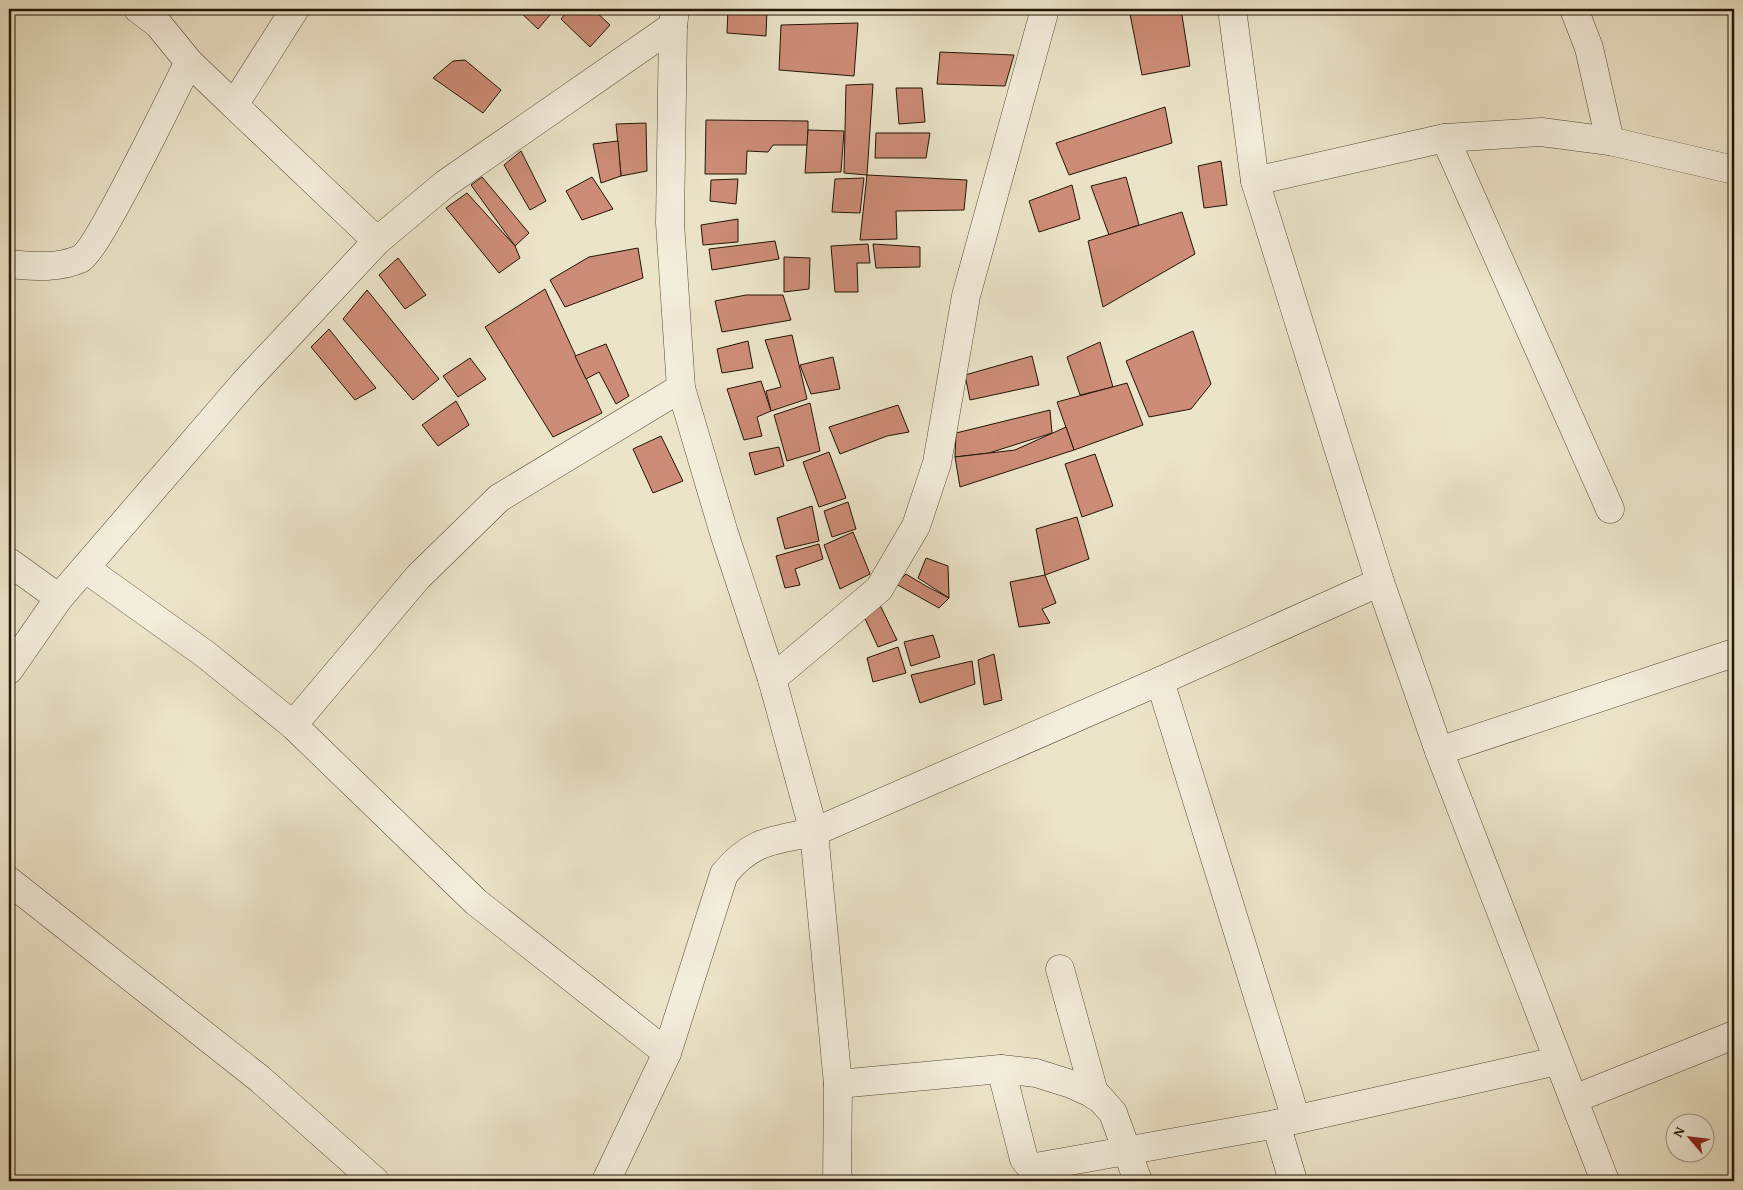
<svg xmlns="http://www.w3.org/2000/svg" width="1743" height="1190" viewBox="0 0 1743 1190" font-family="'Gentium Book Plus',serif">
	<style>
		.building { fill: #cd8c77; stroke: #211504 }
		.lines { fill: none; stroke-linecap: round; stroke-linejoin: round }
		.minor-casing { stroke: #544935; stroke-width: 29 }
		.minor { stroke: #f3eddc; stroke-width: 28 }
	</style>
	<rect width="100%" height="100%" fill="#ece4c9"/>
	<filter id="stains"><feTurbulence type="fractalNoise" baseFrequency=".004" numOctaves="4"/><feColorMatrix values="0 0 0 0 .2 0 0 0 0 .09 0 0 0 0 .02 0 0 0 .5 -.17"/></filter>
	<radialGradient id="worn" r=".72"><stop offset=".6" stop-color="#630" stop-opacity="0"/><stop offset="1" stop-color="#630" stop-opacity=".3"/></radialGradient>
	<g class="building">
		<polygon points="517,9 555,9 538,29"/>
		<polygon points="569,9 593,9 610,25 590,47 561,19"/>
		<polygon points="728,9 767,9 766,36 727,33"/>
		<rect x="967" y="9" width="59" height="2"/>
		<polygon points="1129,9 1181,9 1190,66 1142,75"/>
		<polygon points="858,23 854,76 779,70 781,25"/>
		<polygon points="940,52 1014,55 1005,86 937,84"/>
		<polygon points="465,60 501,90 483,113 433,78 453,61"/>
		<polygon points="873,84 867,175 844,173 846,85"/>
		<polygon points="896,88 922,88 925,122 899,124"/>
		<polygon points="1165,107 1172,143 1069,175 1056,143"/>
		<polygon points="706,120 808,121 808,145 773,145 768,152 747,151 746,174 705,174"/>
		<polygon points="646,123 647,171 621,176 616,124"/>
		<polygon points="808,130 844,131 841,172 805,173"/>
		<polygon points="876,133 930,133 926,158 875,158"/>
		<polygon points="618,141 621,176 601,183 593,144"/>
		<polygon points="521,151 546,201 530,210 504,165"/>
		<polygon points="1221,161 1227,205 1204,208 1198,166"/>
		<polygon points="867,175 967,180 964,210 896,211 897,239 860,240"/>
		<polygon points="482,177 529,233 515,246 471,185"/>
		<polygon points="592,177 613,209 582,220 566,191"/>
		<polygon points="1126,177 1139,225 1109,235 1091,186"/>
		<polygon points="864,178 860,213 832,212 835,179"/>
		<polygon points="738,179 736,204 710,201 711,180"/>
		<polygon points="1072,185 1080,219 1039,232 1029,201"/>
		<polygon points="467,193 515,246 520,258 499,273 446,208"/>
		<polygon points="1182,212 1195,254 1103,307 1088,241"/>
		<polygon points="738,219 738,242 703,245 701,225"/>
		<polygon points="775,241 779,259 712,270 709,249"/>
		<polygon points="868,244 870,263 857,263 858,292 835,292 831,246"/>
		<polygon points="873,244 920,247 920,267 876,268"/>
		<polygon points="638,248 643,278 565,307 550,280 589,257"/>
		<polygon points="784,257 810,258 809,289 784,292"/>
		<polygon points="398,258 426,295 405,309 379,275"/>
		<polygon points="545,289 602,413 553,437 485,327"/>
		<polygon points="367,290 439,379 413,400 343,319"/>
		<polygon points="746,295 783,295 791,320 722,332 715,301"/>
		<polygon points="329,329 376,388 355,400 311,347"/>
		<polygon points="1193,331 1211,384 1191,409 1149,417 1126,361"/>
		<polygon points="792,335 807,399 771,411 766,391 781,387 765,340"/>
		<polygon points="748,341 753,368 722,373 717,349"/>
		<polygon points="1100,342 1113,387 1080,395 1067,357"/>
		<polygon points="606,344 629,396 616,404 599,372 586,379 575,356"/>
		<polygon points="1032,356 1039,385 970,400 965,375"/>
		<polygon points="833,357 840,389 811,394 800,365"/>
		<polygon points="470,358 486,379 458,397 443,376"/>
		<polygon points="761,381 771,411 757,417 762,436 744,440 727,389"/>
		<polygon points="1127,383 1143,425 1074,450 1057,402"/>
		<polygon points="456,401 469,425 438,446 422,425"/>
		<polygon points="810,403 820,451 787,461 774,415"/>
		<polygon points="898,405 909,432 887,436 840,454 829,427"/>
		<polygon points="1050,410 1052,433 989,453 955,457 956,433"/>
		<polygon points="1066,427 1074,450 960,487 955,457 1015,450"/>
		<polygon points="661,436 683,481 653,493 633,449"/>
		<polygon points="779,447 784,466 755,475 749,453"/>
		<polygon points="829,452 846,498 819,507 803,462"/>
		<polygon points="1095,454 1113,506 1082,517 1065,464"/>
		<polygon points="848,502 856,529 832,537 824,511"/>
		<polygon points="812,506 819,541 785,549 777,518"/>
		<polygon points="1077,517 1089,559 1045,575 1036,529"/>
		<polygon points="853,532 870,574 840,589 824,545"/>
		<polygon points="819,544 823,559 795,569 800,585 785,588 776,556"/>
		<polygon points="926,558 948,566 949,598 918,578"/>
		<polygon points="906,574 926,586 949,598 939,608 896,584"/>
		<polygon points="1045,575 1056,603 1042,609 1050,623 1019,627 1010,582"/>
		<polygon points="879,603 897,640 878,647 862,612"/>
		<polygon points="933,635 940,657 911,666 904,642"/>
		<polygon points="898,647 906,673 873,682 867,658"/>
		<polygon points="994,654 1002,700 984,705 978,660"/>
		<polygon points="972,661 975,684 920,703 911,675"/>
	</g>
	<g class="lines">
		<g class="minor-casing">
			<g id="minor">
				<polyline points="138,9 158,24 189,62"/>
				<polyline points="675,9 673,26 670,223 681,388 724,533 772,679 814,832 838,1084 837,1181"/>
				<polyline points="1232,9 1255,181 1380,582 1439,751 1605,1181"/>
				<polyline points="1574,9 1589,48 1610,141"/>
				<polyline points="234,105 377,241"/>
				<polyline points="1445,138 1610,509"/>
				<polyline points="1255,181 1445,138 1541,132 1610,141 1734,170"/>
				<path d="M 9,264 C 33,266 57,269 80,259 C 98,250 174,91 189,62 L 234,105 L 295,9"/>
				<polyline points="9,562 59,598"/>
				<polyline points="86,569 205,654 293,725 476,902 667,1053"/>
				<polyline points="9,670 59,598 246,381 377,241 445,184 673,26"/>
				<polyline points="772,679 879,589 916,526 937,463 966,296 1045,9"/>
				<polyline points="1160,681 1296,1119"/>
				<polyline points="293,725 418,577 499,498 681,388"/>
				<polyline points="1439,751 1734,653"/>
				<polyline points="9,881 260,1079 375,1181"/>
				<polyline points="1060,969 1095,1096"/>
				<polyline points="1001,1069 1024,1159 1028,1164 1036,1167 1276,1124 1557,1061"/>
				<polyline points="838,1084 1001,1069 1036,1073 1071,1084 1098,1096 1113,1113 1138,1181"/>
				<polyline points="1574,1099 1734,1035"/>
				<polyline points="1276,1124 1293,1181"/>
				<path d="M 606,1181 L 667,1053 L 724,874 C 753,839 773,841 814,832 L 1160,681 L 1380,582"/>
			</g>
		</g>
		<use href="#minor" class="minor"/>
	</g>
	<rect width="1743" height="1190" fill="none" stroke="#ece4c9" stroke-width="30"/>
	<rect x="10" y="10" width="1723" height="1170" fill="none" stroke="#211504" stroke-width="2.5"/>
	<rect x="15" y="15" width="1713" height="1160" fill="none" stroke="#211504"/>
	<g transform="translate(1690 1138) rotate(298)"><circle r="24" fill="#f3eddc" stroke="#9f9786"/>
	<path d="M0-4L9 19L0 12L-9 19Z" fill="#8f2418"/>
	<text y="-8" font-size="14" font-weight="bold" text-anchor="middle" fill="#211504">N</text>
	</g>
	<rect width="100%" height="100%" filter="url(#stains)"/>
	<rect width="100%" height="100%" fill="url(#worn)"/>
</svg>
